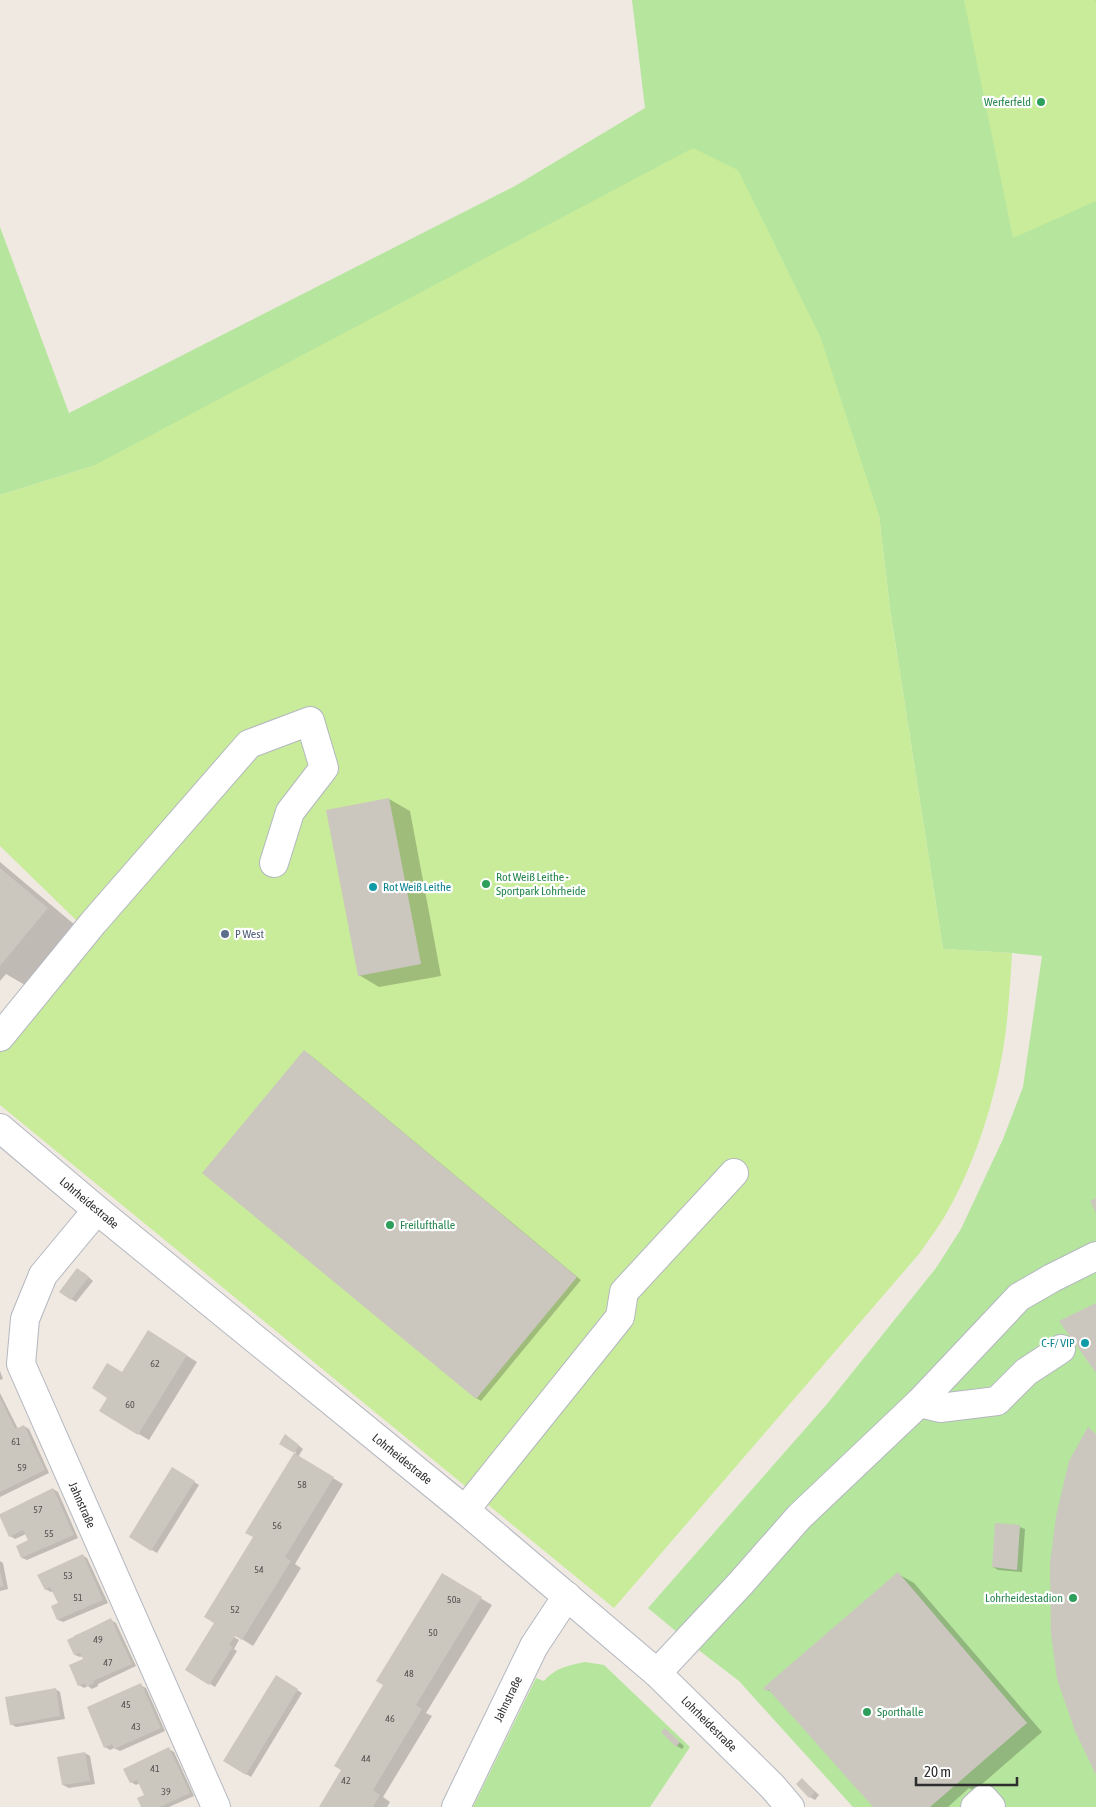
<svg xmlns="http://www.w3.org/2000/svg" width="1096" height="1807" viewBox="0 0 1096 1807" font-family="'Asap Condensed',sans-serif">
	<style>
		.green { fill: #b6e59e }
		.pitch { fill: #c9ec9a }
		.shadow { fill: #0003 }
		.building { fill: #cbc7bf }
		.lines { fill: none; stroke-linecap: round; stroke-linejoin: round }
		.minor-casing { stroke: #b4b7c1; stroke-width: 30 }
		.minor { stroke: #fff; stroke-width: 28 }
		.leisure-dot { fill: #2e9e5b; stroke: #fff; stroke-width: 2 }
		.culture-dot { fill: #0f9aa8; stroke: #fff; stroke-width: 2 }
		.service-dot { fill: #5c6f8a; stroke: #fff; stroke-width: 2 }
		.labels { text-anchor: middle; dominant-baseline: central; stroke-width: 4.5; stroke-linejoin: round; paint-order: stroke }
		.number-label { font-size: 10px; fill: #555452 }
		.leisure-label { font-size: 12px; fill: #27864d; stroke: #fff; text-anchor: start }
		.culture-label { font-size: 12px; fill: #0d838f; stroke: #fff; text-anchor: start }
		.service-label { font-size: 12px; fill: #4e5e75; stroke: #fff; text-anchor: start }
		.street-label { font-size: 12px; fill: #2e2e2e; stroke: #fff }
	</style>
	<rect width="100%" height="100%" fill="#efe9e1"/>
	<g class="green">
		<polygon points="632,0 1096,0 1096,1807 853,1807 739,1681 696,1648 648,1608 827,1404 936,1268 961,1229 1003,1139 1023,1087 1042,956 1012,953 943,949 890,609 879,515 93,466 0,495 0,227 69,413 515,186 645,108"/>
		<path d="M 585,1662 L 604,1665 L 690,1747 L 650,1807 L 473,1807 L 536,1678 L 544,1681 C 555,1668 569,1665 585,1662 Z"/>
	</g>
	<g class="pitch">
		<polygon points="964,0 1094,0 1096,2 1096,201 1013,238"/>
		<path d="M 693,148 L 738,170 L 820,336 L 879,515 L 890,609 L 943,949 L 1012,953 C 1011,975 1009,998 1007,1021 C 1000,1086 978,1159 945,1216 C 937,1229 928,1241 919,1254 L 614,1608 L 0,1105 L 0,1017 L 78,922 L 0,846 L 0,495 L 93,466 Z"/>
	</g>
	<g class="shadow">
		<polygon points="389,799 410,811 441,976 379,987 359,975"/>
		<polygon points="0,862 75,925 25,985 6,974 0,981"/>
		<polygon points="309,1054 581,1280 481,1401 476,1398"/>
		<polygon points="83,1272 93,1281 76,1302 71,1299"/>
		<polygon points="159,1338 197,1362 149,1440 139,1434 123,1374"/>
		<polygon points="0,1371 3,1379 0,1380"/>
		<polygon points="0,1393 18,1429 24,1426 29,1429 49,1473 0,1497"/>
		<polygon points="291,1439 303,1449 298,1457 343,1484 295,1564 301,1568 253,1646 205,1616 254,1537 247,1532 296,1452 281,1443"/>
		<polygon points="172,1468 199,1485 157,1553 130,1537"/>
		<polygon points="53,1489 58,1492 78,1538 27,1560 22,1558 30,1541 26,1534 15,1539 10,1536 0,1515"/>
		<polygon points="1020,1527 1025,1529 1022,1572 998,1570 993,1567"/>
		<polygon points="82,1555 87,1558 108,1603 63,1622 58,1620 53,1607 59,1604 53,1591 51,1592 45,1589"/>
		<polygon points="0,1561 3,1563 8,1589 0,1591"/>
		<polygon points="898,1574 914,1583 1042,1732 974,1791 969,1788 948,1807 874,1807 772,1692 767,1690"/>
		<polygon points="442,1575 492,1605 426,1713 432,1716 383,1797 390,1802 387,1807 320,1807 343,1770"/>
		<polygon points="111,1620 116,1623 136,1666 98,1684 98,1686 92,1689 88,1686 84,1688 79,1685 85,1660 83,1656 80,1657 75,1655 74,1636"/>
		<polygon points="214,1625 239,1640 234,1649 237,1651 215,1687 187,1669"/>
		<polygon points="276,1677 302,1693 251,1777 225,1761"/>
		<polygon points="140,1685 146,1688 165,1731 120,1751 114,1748 110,1750 105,1747"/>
		<polygon points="55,1689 60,1692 65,1719 16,1727 11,1724"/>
		<polygon points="665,1730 684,1746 682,1749 677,1746"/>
		<polygon points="169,1749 174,1752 194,1796 169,1807 142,1807 146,1796 140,1783 136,1785 131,1782"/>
		<polygon points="85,1753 90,1756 95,1784 69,1788 63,1785"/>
		<polygon points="802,1779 819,1795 815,1800 810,1797"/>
	</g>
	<g class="building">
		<polygon points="389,798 421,964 358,976 326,810"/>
		<polygon points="0,868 48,908 0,966"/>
		<polygon points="304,1050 577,1277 476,1399 202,1173"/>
		<polygon points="1096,1198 1096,1213 1090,1201"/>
		<polygon points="77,1268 89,1277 71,1300 59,1292"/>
		<polygon points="1096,1303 1096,1373 1059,1321"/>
		<polygon points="148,1330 187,1355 138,1435 99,1411 107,1398 92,1388 107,1363 122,1372"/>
		<polygon points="0,1397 15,1429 24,1425 45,1470 0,1492"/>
		<polygon points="1088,1427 1096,1434 1096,1775 1075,1731 1057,1679 1051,1633 1050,1564 1056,1516 1069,1461"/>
		<polygon points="285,1434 299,1445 294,1453 334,1477 285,1557 291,1561 242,1640 235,1636 229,1645 233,1647 209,1685 185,1670 214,1623 204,1617 253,1537 245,1533 294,1453 279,1444"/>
		<polygon points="172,1467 195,1481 151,1551 129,1537"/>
		<polygon points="53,1488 74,1535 21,1558 16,1546 28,1540 23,1530 9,1537 0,1517 0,1514"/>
		<polygon points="995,1523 1020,1525 1017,1570 992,1567"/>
		<polygon points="83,1554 103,1600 57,1620 51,1606 58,1603 50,1587 45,1590 37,1575"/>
		<polygon points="0,1571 4,1586 0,1587"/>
		<polygon points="898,1572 1027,1723 930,1807 873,1807 768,1689 766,1691 763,1688"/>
		<polygon points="442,1573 482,1597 416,1705 422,1709 373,1790 380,1795 373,1807 319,1807 341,1770 334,1766 383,1685 376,1681"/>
		<polygon points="111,1618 132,1664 93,1681 94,1683 86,1687 85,1683 78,1686 69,1665 83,1659 80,1653 74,1655 67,1640"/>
		<polygon points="276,1675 298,1689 246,1775 223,1761"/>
		<polygon points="141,1683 161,1728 114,1749 112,1744 104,1748 87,1707"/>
		<polygon points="56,1688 60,1716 10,1725 5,1697"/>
		<polygon points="665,1728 680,1742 676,1747 661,1732"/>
		<polygon points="169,1747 190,1793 160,1807 141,1807 137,1798 144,1795 137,1780 130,1783 123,1769"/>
		<polygon points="85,1752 90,1781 62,1785 57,1757"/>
		<polygon points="802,1778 815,1792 809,1798 796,1784"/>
	</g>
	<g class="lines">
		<g class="minor-casing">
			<g id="minor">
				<polyline points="0,1037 93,923 249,744 310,721 324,768 290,812 274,863"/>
				<polyline points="0,1128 97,1210 465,1510 657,1673 772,1786 790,1807"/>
				<polyline points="97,1210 43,1275 25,1319 21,1364 216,1807"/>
				<polyline points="919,1403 940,1408 997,1401 1026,1372 1061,1349"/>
				<polyline points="465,1510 620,1317 624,1292 734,1173"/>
				<polyline points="657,1673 741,1583 799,1517 919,1403 1019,1297 1052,1278 1096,1256"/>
				<polyline points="456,1807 534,1646 567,1596"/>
				<polyline points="975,1807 984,1799 991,1807"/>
			</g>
		</g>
		<use href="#minor" class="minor"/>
	</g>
	<g class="leisure-dot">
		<circle cx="1041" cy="102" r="5"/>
		<circle cx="486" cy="884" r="5"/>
		<circle cx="390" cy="1225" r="5"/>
		<circle cx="1073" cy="1598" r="5"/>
		<circle cx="867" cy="1712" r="5"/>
	</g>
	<g class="culture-dot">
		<circle cx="373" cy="887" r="5"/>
		<circle cx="1085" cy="1343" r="5"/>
	</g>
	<circle class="service-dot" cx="225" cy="934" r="5"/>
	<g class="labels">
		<g class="number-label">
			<text x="155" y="1363">62</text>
			<text x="130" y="1404">60</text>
			<text x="16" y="1441">61</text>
			<text x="22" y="1467">59</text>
			<text x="302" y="1484">58</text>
			<text x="38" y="1509">57</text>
			<text x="277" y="1525">56</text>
			<text x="49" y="1533">55</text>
			<text x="259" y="1569">54</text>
			<text x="68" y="1575">53</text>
			<text x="78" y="1597">51</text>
			<text x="454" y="1599">50a</text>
			<text x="235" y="1609">52</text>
			<text x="433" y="1632">50</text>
			<text x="98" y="1639">49</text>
			<text x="108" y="1662">47</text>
			<text x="409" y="1673">48</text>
			<text x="126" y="1704">45</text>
			<text x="390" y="1718">46</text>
			<text x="136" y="1726">43</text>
			<text x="366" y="1758">44</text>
			<text x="155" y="1768">41</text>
			<text x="346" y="1780">42</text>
			<text x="166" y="1791">39</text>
		</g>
		<g class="leisure-label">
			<text x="1031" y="102" text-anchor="end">Werferfeld</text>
			<text x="496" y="877">Rot Weiß Leithe -<tspan x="496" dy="14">Sportpark Lohrheide</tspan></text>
			<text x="400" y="1225">Freilufthalle</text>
			<text x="1063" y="1598" text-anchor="end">Lohrheidestadion</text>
			<text x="877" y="1712">Sporthalle</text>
		</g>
		<g class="culture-label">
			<text x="383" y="887">Rot Weiß Leithe</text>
			<text x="1075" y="1343" text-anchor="end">C-F/ VIP</text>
		</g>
		<g class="service-label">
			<text x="235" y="934">P West</text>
		</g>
		<g class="street-label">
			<text transform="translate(89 1203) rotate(40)">Lohrheidestraße</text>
			<text transform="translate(402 1459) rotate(39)">Lohrheidestraße</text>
			<text transform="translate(82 1505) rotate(66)">Jahnstraße</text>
			<text transform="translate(508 1699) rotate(-64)">Jahnstraße</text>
			<text transform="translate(709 1724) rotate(45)">Lohrheidestraße</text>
		</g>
	</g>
	<path d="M916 1777v8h101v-8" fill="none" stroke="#2e2e2e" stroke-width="2.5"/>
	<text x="924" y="1777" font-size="15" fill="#2e2e2e" stroke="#ffffff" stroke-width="4" paint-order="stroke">20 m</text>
</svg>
